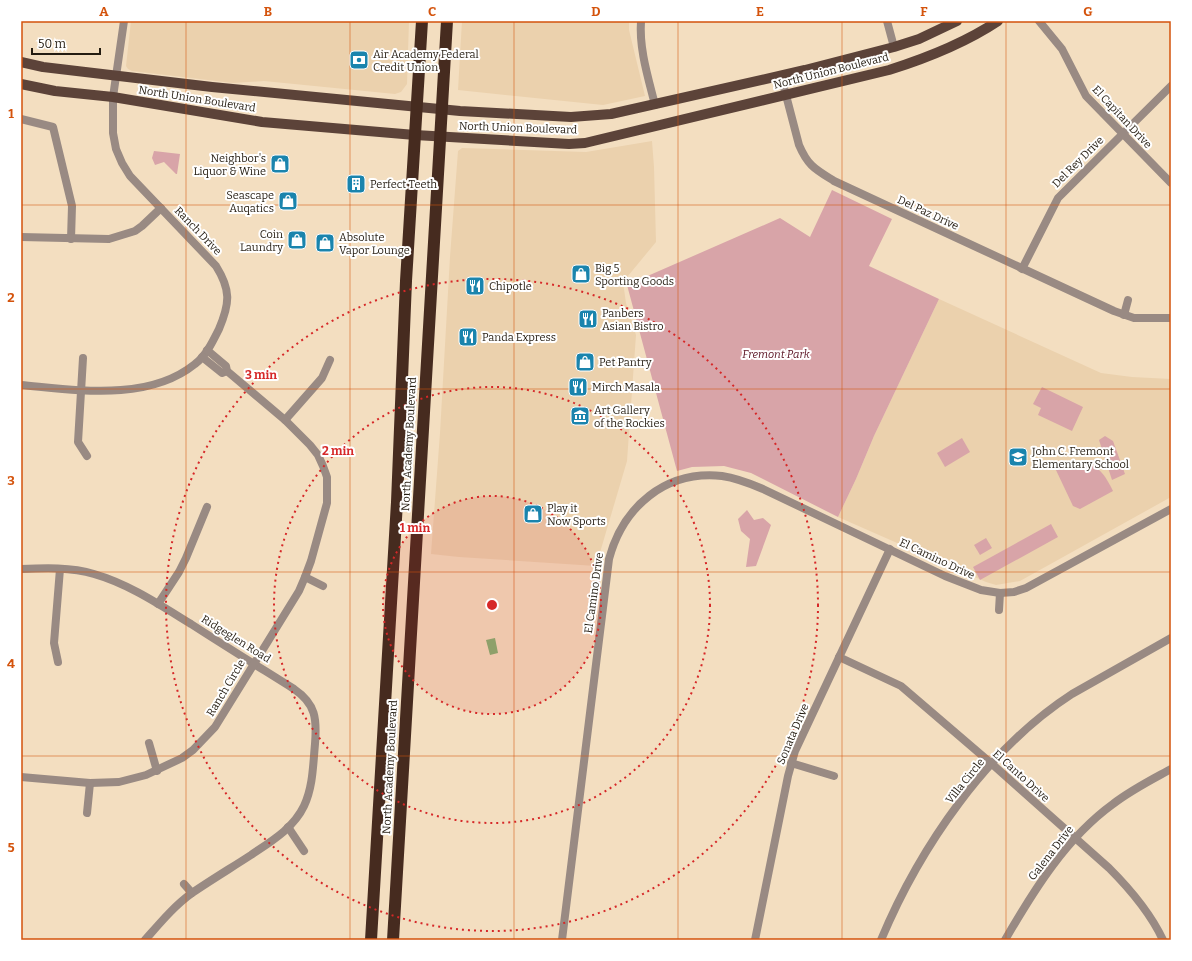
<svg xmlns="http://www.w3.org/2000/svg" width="1192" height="961" viewBox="0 0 1192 961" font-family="Bitter,serif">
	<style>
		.built { fill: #ebd1ad }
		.green { fill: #d8a4a8 }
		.water { fill: #84b173 }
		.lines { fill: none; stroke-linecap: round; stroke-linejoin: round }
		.street { stroke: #998a83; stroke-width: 8 }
		.primary { stroke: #5c4339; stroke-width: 10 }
		.highway { stroke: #462b1f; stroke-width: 12 }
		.grid { fill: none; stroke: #d4530c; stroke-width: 1; stroke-opacity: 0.55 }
		.ring { fill: none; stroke: #d62828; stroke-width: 2; stroke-dasharray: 2 4 }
		.labels { text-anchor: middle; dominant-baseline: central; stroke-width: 4; stroke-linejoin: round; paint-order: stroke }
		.poi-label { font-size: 11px; fill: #241c11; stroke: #fff; text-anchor: start }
		.street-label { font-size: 11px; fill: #241c11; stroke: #fff }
		.park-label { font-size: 11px; font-style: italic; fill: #591020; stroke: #fff }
		.centre { fill: #d62828; stroke: #fff; stroke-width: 2 }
		.ring-label { font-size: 12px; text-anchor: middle; font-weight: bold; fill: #d62828; stroke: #fff; stroke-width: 4; stroke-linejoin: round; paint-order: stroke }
		.neatline { fill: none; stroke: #d4530c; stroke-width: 1.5 }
		.grid-label { font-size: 13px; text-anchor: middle; font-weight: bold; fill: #d4530c }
	</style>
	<rect width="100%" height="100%" fill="#f3dec0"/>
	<g class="built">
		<polygon points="131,21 409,21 407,84 401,92 395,94 264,81 233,83 132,71 128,69 126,66"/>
		<polygon points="462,21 629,21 629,30 645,96 603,105 458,90"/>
		<polygon points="652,141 654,167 656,242 623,282 626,303 636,335 627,461 596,566 459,557 431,554 440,433 450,257 458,151 462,148 586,152"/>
		<polygon points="939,299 1101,373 1132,377 1171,379 1171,497 1020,581 996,585 986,582 838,517 856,479 874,436"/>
	</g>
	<g class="green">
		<polygon points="154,151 180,154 177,174 176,174 164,162 155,165 152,158"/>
		<polygon points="832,190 892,219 869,266 939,299 874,436 856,479 838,517 751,473 724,466 692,467 677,471 627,285 780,218 810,237"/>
		<polygon points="1042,387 1083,407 1072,431 1038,415 1041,408 1033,404"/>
		<polygon points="1105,436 1113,441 1125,474 1112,480 1099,440"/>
		<polygon points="962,438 970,452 945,467 937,453"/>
		<path d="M 1080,461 C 1099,465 1105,475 1113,491 L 1080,509 L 1073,506 L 1055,468 L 1068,462 Z"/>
		<polygon points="747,510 754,520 763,518 771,525 756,566 746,567 750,539 741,531 738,519"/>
		<polygon points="1051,524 1058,537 980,580 973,567"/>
		<polygon points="986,538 992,548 980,555 974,545"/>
	</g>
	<polygon class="water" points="495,638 498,653 490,655 486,640"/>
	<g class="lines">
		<g class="street">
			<path d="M 641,21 C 639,49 648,77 655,105"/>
			<polyline points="887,21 894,47"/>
			<polyline points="1039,21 1062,49 1086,96 1171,183"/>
			<path d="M 781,76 L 799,145 C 808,166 815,169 834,181 L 1114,311 L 1134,318 L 1171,318"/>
			<polyline points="21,119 53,127 72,206 71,239"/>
			<polyline points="21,237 109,239 135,231 142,226 161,208"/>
			<polyline points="1022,269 1058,198 1171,86"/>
			<polyline points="1124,315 1128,300"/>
			<polyline points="202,357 222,373 227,371"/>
			<polyline points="83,358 78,442 87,456"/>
			<path d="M 21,385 C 77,390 148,402 195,364 C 206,356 213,341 219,329 C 230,303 231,290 216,266 L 130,176 L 122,163 L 116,149 L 113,133 L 113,97 L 124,21"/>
			<polyline points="285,420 322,378 330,360"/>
			<path d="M 21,569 C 45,568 71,567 94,574 C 129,584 160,605 191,624 C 225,646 259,667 294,689 C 316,704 317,719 315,744 C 313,765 313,787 304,806 C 293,829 270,842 251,855 C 231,868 211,880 192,893 C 174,906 160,923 145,940"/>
			<polyline points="305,577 323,586"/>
			<polyline points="158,604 179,572 186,558 207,507"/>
			<polyline points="999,610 1000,593"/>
			<path d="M 839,657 L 901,686 L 992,764 L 1109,868 C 1130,889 1150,912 1163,940"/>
			<polyline points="58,662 54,643 60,569"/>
			<polyline points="149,743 157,771"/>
			<polyline points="791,763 834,776"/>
			<polyline points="21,777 90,783 119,782 146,775 182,758 193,750 215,727 299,591 305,577 311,561 327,503 327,477 323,466 318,455 310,445 285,420 227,371 226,366 207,350"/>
			<polyline points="87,813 90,783"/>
			<polyline points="288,827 304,851"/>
			<polyline points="184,884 192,893"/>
			<path d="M 562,940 L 609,559 C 623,507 665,470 722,476 C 736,478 749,483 763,489 L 945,576 L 981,590 L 1000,593 L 1014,592 L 1026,588 L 1171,509"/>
			<polyline points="755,940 788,776 795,751 890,549"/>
			<path d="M 881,940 C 920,847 987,749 1072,694 L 1171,638"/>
			<path d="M 1005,940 C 1034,890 1066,838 1113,804 C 1131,790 1151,780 1171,769"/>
		</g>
		<g class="primary">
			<polyline points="21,62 43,67 212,87 460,111 571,117 611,114 805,70 894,47 919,39 957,21"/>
			<path d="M 21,84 L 55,91 L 113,97 L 262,122 L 415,135 L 569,144 L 585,143 L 889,70 C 927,58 965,43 998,21"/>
		</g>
		<g class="highway">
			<polyline points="371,940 397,502 406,281 422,21"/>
			<polyline points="393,940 447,21"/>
		</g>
	</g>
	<path class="grid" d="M 186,21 L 186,940M 350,21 L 350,940M 514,21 L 514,940M 678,21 L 678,940M 842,21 L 842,940M 1006,21 L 1006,940M 21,205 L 1171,205M 21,389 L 1171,389M 21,572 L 1171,572M 21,756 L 1171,756"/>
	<circle cx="492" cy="605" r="109" fill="#d62828" fill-opacity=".12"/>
	<g class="ring">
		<circle cx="492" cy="605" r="109"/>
		<circle cx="492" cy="605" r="218"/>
		<circle cx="492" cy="605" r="326"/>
	</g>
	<defs>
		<g id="bank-square" transform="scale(1)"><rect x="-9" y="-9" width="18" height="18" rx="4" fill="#1a84ad" stroke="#fff"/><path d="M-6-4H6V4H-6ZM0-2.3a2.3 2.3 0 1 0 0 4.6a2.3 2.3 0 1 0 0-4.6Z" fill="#fff"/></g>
		<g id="shop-square" transform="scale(1)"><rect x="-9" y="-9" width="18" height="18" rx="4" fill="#1a84ad" stroke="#fff"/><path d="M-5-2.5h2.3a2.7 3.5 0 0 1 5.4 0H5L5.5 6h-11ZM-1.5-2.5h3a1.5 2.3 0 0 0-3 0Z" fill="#fff"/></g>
		<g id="building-square" transform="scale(1)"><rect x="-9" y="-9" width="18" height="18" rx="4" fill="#1a84ad" stroke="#fff"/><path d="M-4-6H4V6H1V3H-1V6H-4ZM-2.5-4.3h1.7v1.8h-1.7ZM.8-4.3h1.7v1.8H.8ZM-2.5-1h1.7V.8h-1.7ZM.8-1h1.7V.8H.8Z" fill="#fff"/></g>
		<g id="restaurant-square" transform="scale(1)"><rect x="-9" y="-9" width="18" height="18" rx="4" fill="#1a84ad" stroke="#fff"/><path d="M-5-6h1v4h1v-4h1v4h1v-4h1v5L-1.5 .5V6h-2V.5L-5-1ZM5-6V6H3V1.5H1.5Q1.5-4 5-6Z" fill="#fff"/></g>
		<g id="museum-square" transform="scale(1)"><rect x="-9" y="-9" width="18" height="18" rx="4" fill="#1a84ad" stroke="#fff"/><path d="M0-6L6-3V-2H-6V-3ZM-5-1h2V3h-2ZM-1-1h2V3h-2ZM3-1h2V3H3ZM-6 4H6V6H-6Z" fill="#fff"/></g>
		<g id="school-square" transform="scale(1)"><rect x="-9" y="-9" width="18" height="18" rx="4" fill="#1a84ad" stroke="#fff"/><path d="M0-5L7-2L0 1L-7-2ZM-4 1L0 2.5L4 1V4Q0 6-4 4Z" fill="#fff"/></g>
	</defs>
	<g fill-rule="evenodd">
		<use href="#bank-square" x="359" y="60"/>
		<use href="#shop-square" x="280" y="164"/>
		<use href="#building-square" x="356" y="184"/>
		<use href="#shop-square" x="288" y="201"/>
		<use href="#shop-square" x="297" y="240"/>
		<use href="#shop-square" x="325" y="243"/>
		<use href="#shop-square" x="581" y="274"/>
		<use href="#restaurant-square" x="475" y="286"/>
		<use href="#restaurant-square" x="588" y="319"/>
		<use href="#restaurant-square" x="468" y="337"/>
		<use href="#shop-square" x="585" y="362"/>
		<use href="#restaurant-square" x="578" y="387"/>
		<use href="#museum-square" x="580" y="416"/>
		<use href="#school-square" x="1018" y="457"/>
		<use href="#shop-square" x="533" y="514"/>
	</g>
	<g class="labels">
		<g class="poi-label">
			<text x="373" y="54">Air Academy Federal<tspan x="373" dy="13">Credit Union</tspan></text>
			<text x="266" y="158" text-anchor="end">Neighbor's<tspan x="266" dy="13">Liquor &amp; Wine</tspan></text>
			<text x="370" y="184">Perfect Teeth</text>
			<text x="274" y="195" text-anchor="end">Seascape<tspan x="274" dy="13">Auqatics</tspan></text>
			<text x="283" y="234" text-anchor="end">Coin<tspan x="283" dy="13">Laundry</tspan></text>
			<text x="339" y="237">Absolute<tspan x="339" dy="13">Vapor Lounge</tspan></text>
			<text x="595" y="268">Big 5<tspan x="595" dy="13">Sporting Goods</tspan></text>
			<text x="489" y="286">Chipotle</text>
			<text x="602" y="313">Panbers<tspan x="602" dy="13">Asian Bistro</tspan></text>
			<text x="482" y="337">Panda Express</text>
			<text x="599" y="362">Pet Pantry</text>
			<text x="592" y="387">Mirch Masala</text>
			<text x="594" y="410">Art Gallery<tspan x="594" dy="13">of the Rockies</tspan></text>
			<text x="1032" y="451">John C. Fremont<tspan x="1032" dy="13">Elementary School</tspan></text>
			<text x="547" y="508">Play it<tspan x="547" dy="13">Now Sports</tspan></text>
		</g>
		<g class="street-label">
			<text transform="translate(831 71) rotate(-14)">North Union Boulevard</text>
			<text transform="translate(197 99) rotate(9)">North Union Boulevard</text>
			<text transform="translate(1122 117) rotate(47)">El Capitan Drive</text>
			<text transform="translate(518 128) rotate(2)">North Union Boulevard</text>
			<text transform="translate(1078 162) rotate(-45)">Del Rey Drive</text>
			<text transform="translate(928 213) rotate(25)">Del Paz Drive</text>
			<text transform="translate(198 231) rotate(46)">Ranch Drive</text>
			<text transform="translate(409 444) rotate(-87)">North Academy Boulevard</text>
			<text transform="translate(937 559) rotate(25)">El Camino Drive</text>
			<text transform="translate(594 593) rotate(-82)">El Camino Drive</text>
			<text transform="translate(236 639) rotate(32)">Ridgeglen Road</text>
			<text transform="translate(226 688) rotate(-59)">Ranch Circle</text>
			<text transform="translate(793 734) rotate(-67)">Sonata Drive</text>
			<text transform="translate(390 767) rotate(-87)">North Academy Boulevard</text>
			<text transform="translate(1021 776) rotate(42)">El Canto Drive</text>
			<text transform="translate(965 781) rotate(-51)">Villa Circle</text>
			<text transform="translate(1051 853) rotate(-52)">Galena Drive</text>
		</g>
		<g class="park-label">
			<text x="776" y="354">Fremont Park</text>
		</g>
	</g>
	<circle cx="492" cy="605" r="6" class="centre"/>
	<g class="ring-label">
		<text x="261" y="379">3 min</text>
		<text x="338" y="455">2 min</text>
		<text x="415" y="532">1 min</text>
	</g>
	<rect width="1192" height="961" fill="none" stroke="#ffffff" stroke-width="44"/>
	<path d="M32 48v6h68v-6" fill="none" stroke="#241c11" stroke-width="2"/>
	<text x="38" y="48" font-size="12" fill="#241c11" stroke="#ffffff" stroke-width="3" paint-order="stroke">50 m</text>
	<rect x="22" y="22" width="1148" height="917" class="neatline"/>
	<g class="grid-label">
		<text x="104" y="16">A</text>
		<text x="268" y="16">B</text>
		<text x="432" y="16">C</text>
		<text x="596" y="16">D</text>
		<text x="760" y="16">E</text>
		<text x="924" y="16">F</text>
		<text x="1088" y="16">G</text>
		<text x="11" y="118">1</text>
		<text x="11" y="302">2</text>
		<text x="11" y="485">3</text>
		<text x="11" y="668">4</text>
		<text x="11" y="852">5</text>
	</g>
</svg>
